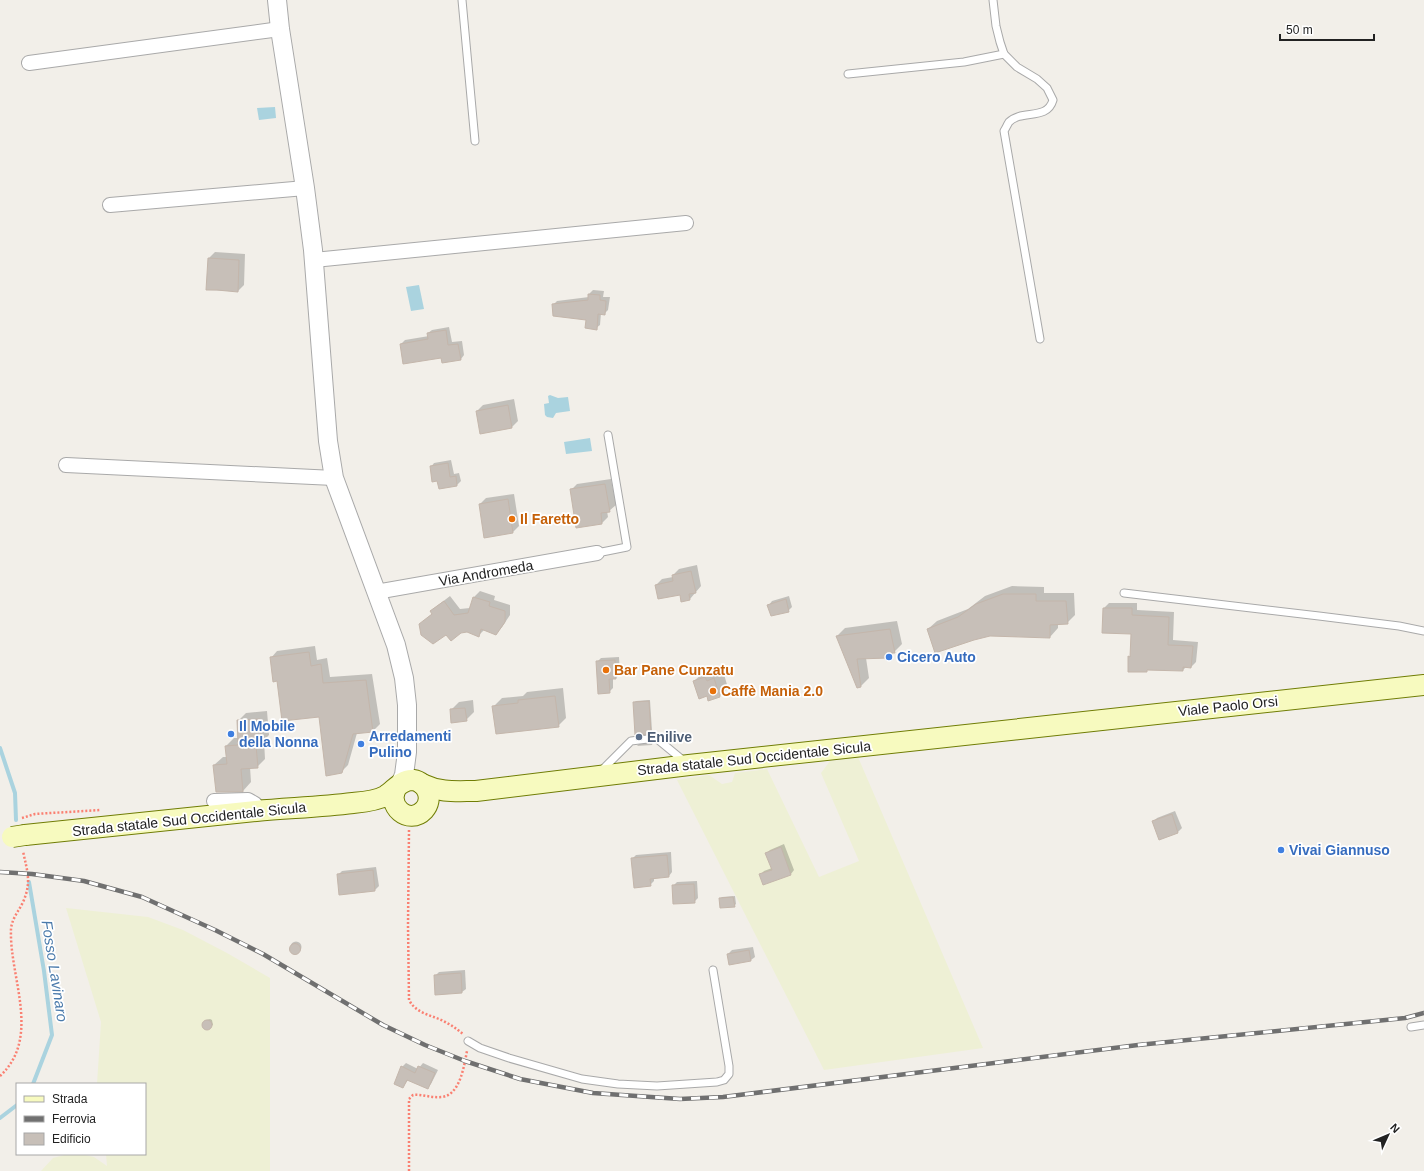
<svg xmlns="http://www.w3.org/2000/svg" width="1424" height="1171" viewBox="0 0 1424 1171" font-family="Helvetica,sans-serif">
	<style>
		.farmland { fill: #eef0d5 }
		.water { fill: #aad3df }
		.shadow { fill: #0003 }
		.lines { fill: none; stroke-linecap: round; stroke-linejoin: round }
		.stream { stroke: #aad3df; stroke-width: 4 }
		.building { fill: #c7bfb8; stroke: #c4b6ab }
		.service-casing { stroke: #a9a9a9; stroke-width: 9 }
		.minor-casing { stroke: #a9a9a9; stroke-width: 16 }
		.tertiary-casing { stroke: #a9a9a9; stroke-width: 20 }
		.secondary-casing { stroke: #707d05; stroke-width: 22 }
		.path { stroke: #fa8072; stroke-width: 2.5; stroke-dasharray: 2 2; stroke-linecap: butt }
		.service { stroke: #fff; stroke-width: 7 }
		.minor { stroke: #fff; stroke-width: 14 }
		.tertiary { stroke: #fff; stroke-width: 18 }
		.secondary { stroke: #f7fabf; stroke-width: 20 }
		.rail-casing { stroke: #707070; stroke-width: 4.5 }
		.rail { stroke: #fff; stroke-width: 3; stroke-dasharray: 9; stroke-linecap: butt }
		.secondary-bridge-casing { stroke: #707d05; stroke-width: 22; stroke-linecap: butt }
		.secondary-bridge { stroke: #f7fabf; stroke-width: 20 }
		.food-dot { fill: #e8710a; stroke: #fff; stroke-width: 1.5 }
		.shop-dot { fill: #3f7fe0; stroke: #fff; stroke-width: 1.5 }
		.service-dot { fill: #5c6f8a; stroke: #fff; stroke-width: 1.5 }
		.labels { text-anchor: middle; dominant-baseline: central; stroke-width: 3.5; stroke-linejoin: round; paint-order: stroke }
		.food-label { font-size: 14px; font-weight: bold; fill: #c56008; stroke: #fff; text-anchor: start }
		.street-label { font-size: 14px; fill: #222; stroke: #fff }
		.shop-label { font-size: 14px; font-weight: bold; fill: #366cbe; stroke: #fff; text-anchor: start }
		.service-label { font-size: 14px; font-weight: bold; fill: #4e5e75; stroke: #fff; text-anchor: start }
		.water-label { font-size: 15px; font-style: italic; fill: #4a7aab; stroke: #fff }
	</style>
	<rect width="100%" height="100%" fill="#f2efe9"/>
	<g class="farmland">
		<polygon points="858,757 983,1048 824,1070 677,780 709,775 722,784 732,782 735,773 767,769 819,877 859,861 821,773 830,761"/>
		<polygon points="66,908 148,917 183,930 227,953 270,978 270,1171 41,1171 53,1158 68,1154 81,1154 94,1157 107,1166 106,1154 145,1154 145,1084 97,1084 101,1022"/>
	</g>
	<g class="water">
		<polygon points="275,107 276,118 259,120 257,108"/>
		<polygon points="419,285 424,309 411,311 406,287"/>
		<polygon points="550,395 558,398 568,397 570,411 556,413 553,418 547,417 545,415 544,404 549,403 548,396"/>
		<polygon points="590,438 592,451 566,454 564,442"/>
	</g>
	<g class="shadow">
		<polygon points="215,252 245,254 244,285 238,291 207,290 209,258"/>
		<polygon points="593,290 604,291 603,297 610,297 608,310 604,314 601,313 600,325 596,328 587,319 553,305 557,301 589,297 589,294"/>
		<polygon points="449,327 452,342 462,341 464,355 461,359 442,357 401,344 405,340 429,336 428,333 432,330"/>
		<polygon points="514,399 518,421 512,427 481,433 477,411 483,405"/>
		<polygon points="451,460 454,474 459,473 461,481 457,485 438,480 431,467 434,463"/>
		<polygon points="611,479 616,505 609,511 607,511 608,517 602,523 577,526 571,490 577,484"/>
		<polygon points="514,494 519,526 513,532 480,504 486,498"/>
		<polygon points="697,565 701,586 690,599 680,594 656,585 662,579 673,577 673,575 679,569"/>
		<polygon points="1012,586 1044,587 1044,593 1074,593 1075,615 1067,623 1058,624 1058,628 1050,637 928,629 937,621 968,609 985,596"/>
		<polygon points="480,591 495,596 494,600 510,605 510,615 502,627 496,633 485,629 478,636 467,631 446,633 420,625 433,613 431,611 437,606 450,596 460,609 470,608 474,597"/>
		<polygon points="789,596 792,607 788,611 769,605 772,601"/>
		<polygon points="1109,603 1137,603 1137,610 1174,612 1173,640 1198,642 1196,662 1191,667 1186,667 1183,670 1148,669 1146,671 1129,657 1132,655 1132,633 1104,608"/>
		<polygon points="897,621 902,644 889,657 866,658 869,678 861,686 858,687 837,636 845,628"/>
		<polygon points="315,646 317,660 327,658 330,677 372,674 380,724 373,731 357,733 348,765 341,772 320,716 278,680 271,658 277,651"/>
		<polygon points="619,657 620,674 616,678 613,678 613,688 609,692 597,662 601,658"/>
		<polygon points="714,669 715,673 723,671 728,688 720,696 709,699 707,695 694,681 703,673"/>
		<polygon points="563,688 566,718 558,726 493,707 502,698 523,696 527,692"/>
		<polygon points="473,700 474,712 466,720 451,710 459,702"/>
		<polygon points="650,700 652,731 651,733 634,703 636,701"/>
		<polygon points="267,711 269,735 264,740 265,759 257,767 250,767 251,782 243,791 214,765 223,757 227,757 226,746 234,738 239,738 238,721 246,713"/>
		<polygon points="653,742 652,745 637,746 639,744"/>
		<polygon points="1175,811 1182,828 1178,832 1160,839 1153,822 1157,818"/>
		<polygon points="784,844 794,870 791,874 760,875 764,871 772,868 767,853 770,850"/>
		<polygon points="671,852 672,872 669,876 654,877 654,881 650,885 632,859 636,855"/>
		<polygon points="376,867 379,886 375,890 338,875 342,871"/>
		<polygon points="697,881 698,898 694,902 673,886 677,882"/>
		<polygon points="735,896 736,904 734,906 720,899 722,897"/>
		<circle cx="296" cy="947" r="5.5"/>
		<polygon points="753,947 755,957 751,960 728,954 732,950"/>
		<polygon points="465,970 466,989 462,992 435,976 439,972"/>
		<polygon points="210,1019 212,1020 213,1025 207,1029 203,1028 203,1024 204,1022 206,1020"/>
		<polygon points="406,1063 418,1069 423,1063 438,1070 431,1084 427,1088 408,1080 403,1087 402,1067"/>
	</g>
	<g class="lines">
		<g class="stream">
			<polyline points="0,748 15,793 16,820"/>
			<polyline points="29,882 44,971 52,1035 33,1084"/>
			<polyline points="0,1118 17,1105"/>
		</g>
	</g>
	<g class="building">
		<polygon points="208,258 239,260 238,292 217,290 206,290"/>
		<polygon points="588,294 600,295 600,300 606,301 605,315 598,314 597,330 585,328 586,320 553,316 552,304 588,300"/>
		<polygon points="446,330 448,345 458,344 461,360 442,363 441,358 403,364 400,344 428,339 427,333"/>
		<polygon points="508,405 512,428 480,434 476,411"/>
		<polygon points="448,463 450,477 456,476 457,486 439,489 437,481 432,482 430,466"/>
		<polygon points="605,484 610,512 601,513 602,524 576,528 570,489"/>
		<polygon points="508,499 513,533 484,538 479,504"/>
		<polygon points="691,571 696,593 689,594 690,600 681,602 680,595 658,599 655,585 673,581 672,575"/>
		<polygon points="1003,594 1036,594 1036,601 1066,601 1068,624 1050,625 1050,638 990,636 974,640 935,653 927,629 958,617 976,604"/>
		<polygon points="473,597 490,602 489,606 505,611 505,622 496,635 481,629 479,637 467,632 461,633 451,641 446,635 433,644 421,635 419,624 432,614 430,611 444,601 454,615 468,613"/>
		<polygon points="786,599 789,612 771,616 767,605"/>
		<polygon points="1103,608 1132,608 1132,615 1169,617 1168,645 1193,646 1191,668 1183,667 1183,671 1147,670 1147,672 1128,672 1128,656 1130,657 1131,634 1102,633"/>
		<polygon points="890,629 895,653 890,653 889,658 857,659 861,687 857,688 836,636"/>
		<polygon points="309,652 311,666 321,664 323,683 366,680 373,732 353,734 342,773 326,776 319,717 282,721 277,681 273,682 270,657"/>
		<polygon points="615,660 616,679 609,679 610,693 598,694 596,661"/>
		<polygon points="705,677 707,681 714,678 720,697 708,701 707,696 699,699 693,681"/>
		<polygon points="555,696 559,727 496,734 492,706 518,703 518,700"/>
		<polygon points="649,701 651,734 635,735 633,702"/>
		<polygon points="465,708 467,721 451,723 450,709"/>
		<polygon points="260,719 261,744 256,745 258,768 241,769 243,792 216,792 213,765 227,764 225,746 238,745 237,720"/>
		<polygon points="1172,814 1178,833 1159,840 1152,821"/>
		<polygon points="781,847 791,875 763,885 759,874 772,870 765,853"/>
		<polygon points="667,855 669,877 650,879 651,886 634,888 631,858"/>
		<polygon points="373,870 375,891 339,895 337,874"/>
		<polygon points="694,884 695,903 673,904 672,885"/>
		<polygon points="733,897 735,907 720,908 719,898"/>
		<circle cx="295" cy="949" r="5.5"/>
		<polygon points="749,950 751,961 729,965 727,954"/>
		<polygon points="461,973 462,993 435,995 434,975"/>
		<circle cx="207" cy="1025" r="5"/>
		<polygon points="401,1066 415,1073 418,1066 435,1073 428,1089 407,1080 403,1088 394,1084"/>
	</g>
	<g class="lines">
		<g class="service-casing">
			<g id="service">
				<polyline points="462,0 475,141"/>
				<path d="M 993,0 L 996,26 L 1000,42 L 1004,54 L 1017,67 L 1037,79 L 1047,88 L 1053,100 C 1047,121 1022,109 1009,122 C 1007,125 1006,128 1004,131 L 1040,339"/>
				<polyline points="848,74 964,62 1004,54"/>
				<polyline points="597,553 627,547 608,435"/>
				<polyline points="1124,593 1319,616 1399,626 1424,631"/>
				<polyline points="601,771 631,741 656,738 685,762"/>
				<polyline points="1411,1027 1424,1025"/>
				<polyline points="468,1041 480,1048 509,1058 582,1079 618,1084 657,1086 717,1082 724,1080 729,1074 729,1066 713,970"/>
			</g>
		</g>
		<g class="minor-casing">
			<g id="minor">
				<polyline points="29,63 280,29"/>
				<polyline points="110,205 305,188"/>
				<polyline points="314,260 686,223"/>
				<polyline points="66,465 334,478"/>
				<polyline points="376,592 597,553"/>
				<polyline points="214,801 248,800 255,804 258,811"/>
			</g>
		</g>
		<g class="tertiary-casing">
			<polyline id="tertiary" points="277,0 280,29 305,188 313,250 328,441 334,478 396,645 404,678 407,705 407,752 404,775 400,784"/>
		</g>
		<g class="secondary-casing">
			<g id="secondary">
				<path d="M 422,784 C 441,793 456,791 476,791 L 689,765 L 1424,685"/>
				<path d="M 25,835 C 102,827 179,819 256,811 C 288,808 321,807 353,803 C 363,802 376,801 385,796 C 394,791 401,779 413,780 C 427,782 434,799 424,810 C 409,826 385,806 397,787"/>
			</g>
		</g>
		<g class="path">
			<polyline points="22,818 35,814 100,810"/>
			<path d="M 409,830 L 408,925 L 409,1000 C 417,1015 434,1015 447,1023 C 453,1026 458,1030 463,1034"/>
			<path d="M 0,1076 C 42,1037 9,977 11,929 C 12,918 19,911 23,902 C 32,882 27,871 23,851"/>
			<path d="M 409,1171 L 409,1099 L 413,1095 C 422,1094 431,1098 441,1097 C 460,1096 464,1066 467,1051"/>
		</g>
		<use href="#service" class="service"/>
		<use href="#minor" class="minor"/>
		<use href="#tertiary" class="tertiary"/>
		<use href="#secondary" class="secondary"/>
		<g class="rail-casing">
			<polyline id="rail" points="0,872 32,874 84,881 142,897 215,930 263,954 383,1025 425,1045 465,1061 520,1079 593,1093 680,1099 723,1097 1138,1045 1405,1018 1424,1013"/>
		</g>
		<use href="#rail" class="rail"/>
		<g class="secondary-bridge-casing">
			<polyline id="secondary-bridge" points="12,837 25,835"/>
		</g>
		<use href="#secondary-bridge" class="secondary-bridge"/>
	</g>
	<g class="food-dot">
		<circle cx="512" cy="519" r="4"/>
		<circle cx="606" cy="670" r="4"/>
		<circle cx="713" cy="691" r="4"/>
	</g>
	<g class="shop-dot">
		<circle cx="889" cy="657" r="4"/>
		<circle cx="231" cy="734" r="4"/>
		<circle cx="361" cy="744" r="4"/>
		<circle cx="1281" cy="850" r="4"/>
	</g>
	<circle class="service-dot" cx="639" cy="737" r="4"/>
	<g class="labels">
		<g class="food-label">
			<text x="520" y="519">Il Faretto</text>
			<text x="614" y="670">Bar Pane Cunzatu</text>
			<text x="721" y="691">Caffè Mania 2.0</text>
		</g>
		<g class="street-label">
			<text transform="translate(486 573) rotate(-10)">Via Andromeda</text>
			<text transform="translate(1228 706) rotate(-6)">Viale Paolo Orsi</text>
			<text transform="translate(754 758) rotate(-6)">Strada statale Sud Occidentale Sicula</text>
			<text transform="translate(189 819) rotate(-6)">Strada statale Sud Occidentale Sicula</text>
		</g>
		<g class="shop-label">
			<text x="897" y="657">Cicero Auto</text>
			<text x="239" y="726">Il Mobile<tspan x="239" dy="16">della Nonna</tspan></text>
			<text x="369" y="736">Arredamenti<tspan x="369" dy="16">Pulino</tspan></text>
			<text x="1289" y="850">Vivai Giannuso</text>
		</g>
		<g class="service-label">
			<text x="647" y="737">Enilive</text>
		</g>
		<g class="water-label">
			<text transform="translate(55 971) rotate(81)">Fosso Lavinaro</text>
		</g>
	</g>
	<rect x="16" y="1083" width="130" height="72" fill="#ffffff" stroke="#a7a7a7"/>
	<rect x="24" y="1096" width="20" height="6" fill="#f7fabf" stroke="#a7a7a7"/>
	<text x="52" y="1103" font-size="12" fill="#222222">Strada</text>
	<rect x="24" y="1116" width="20" height="6" fill="#707070" stroke="#a7a7a7"/>
	<text x="52" y="1123" font-size="12" fill="#222222">Ferrovia</text>
	<rect x="24" y="1133" width="20" height="12" fill="#c7bfb8" stroke="#a7a7a7"/>
	<text x="52" y="1143" font-size="12" fill="#222222">Edificio</text>
	<g transform="translate(1388 1135) rotate(46)" stroke="#ffffff" stroke-width="3" paint-order="stroke">
	<path d="M0-3L7 15L0 10L-7 15Z" fill="#222222"/>
	<text y="-6" font-size="11" font-weight="bold" text-anchor="middle" fill="#222222">N</text>
	</g>
	<path d="M1280 34v6h94v-6" fill="none" stroke="#222222" stroke-width="2"/>
	<text x="1286" y="34" font-size="12" fill="#222222" stroke="#ffffff" stroke-width="3" paint-order="stroke">50 m</text>
</svg>
